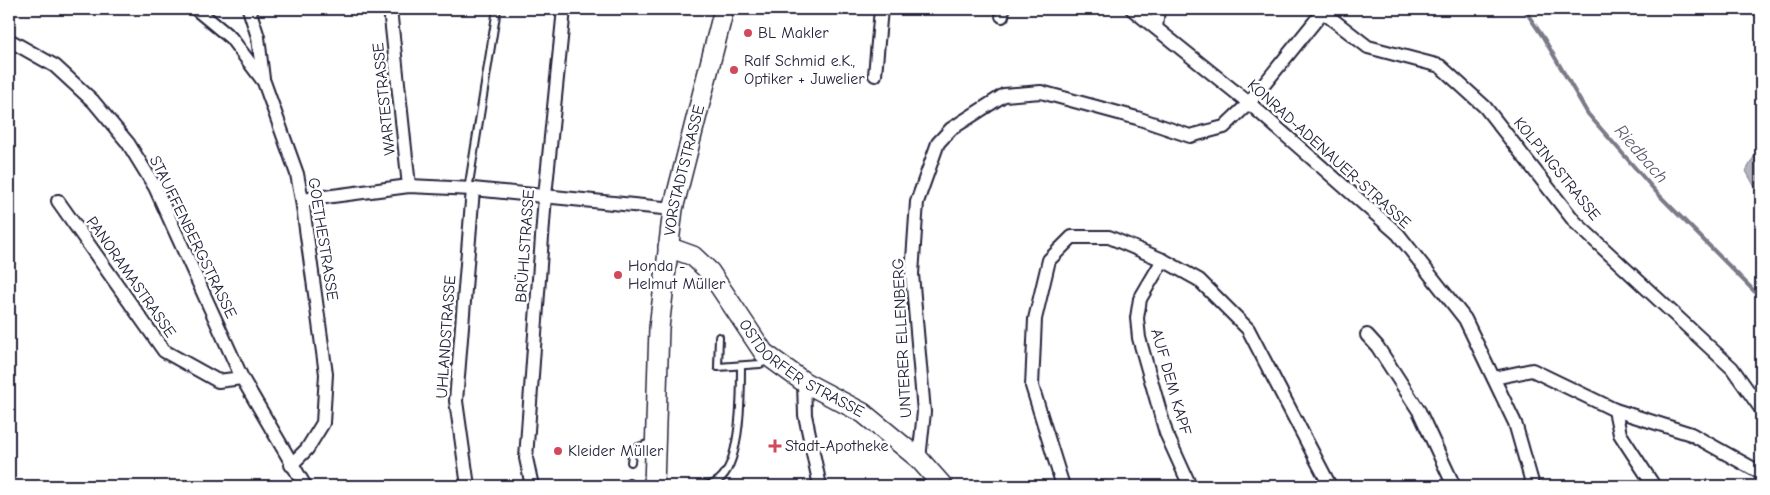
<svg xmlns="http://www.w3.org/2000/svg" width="1770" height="495" viewBox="0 0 1770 495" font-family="'Comic Neue',sans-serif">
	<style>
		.water { fill: #b4b4bc; stroke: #7a7a88 }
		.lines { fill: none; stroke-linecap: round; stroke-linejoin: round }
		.stream { stroke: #7a7a88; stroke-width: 4 }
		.lane-casing { stroke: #22223b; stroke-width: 10 }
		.street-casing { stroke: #22223b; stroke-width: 16 }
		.secondary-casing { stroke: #22223b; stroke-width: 22 }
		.lane { stroke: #fff; stroke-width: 6 }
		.street { stroke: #fff; stroke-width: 12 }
		.secondary { stroke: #fff; stroke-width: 19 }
		.poi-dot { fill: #d1495b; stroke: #fff; stroke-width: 2 }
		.labels { text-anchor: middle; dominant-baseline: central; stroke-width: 5; stroke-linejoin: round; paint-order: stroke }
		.poi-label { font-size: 16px; fill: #22223b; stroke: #fff; text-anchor: start }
		.street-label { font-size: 16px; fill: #22223b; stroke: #fff }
		.water-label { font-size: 18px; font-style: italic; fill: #5c5c6f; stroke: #fff }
	</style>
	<rect width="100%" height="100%" fill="#fff"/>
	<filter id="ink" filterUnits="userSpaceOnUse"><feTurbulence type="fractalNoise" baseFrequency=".02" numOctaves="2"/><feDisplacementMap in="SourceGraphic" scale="10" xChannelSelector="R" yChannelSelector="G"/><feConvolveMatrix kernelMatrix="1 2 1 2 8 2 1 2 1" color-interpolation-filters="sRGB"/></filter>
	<g filter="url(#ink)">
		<polygon class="water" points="1761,149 1761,198 1746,171 1756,153"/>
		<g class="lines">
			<polyline class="stream" points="1524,9 1543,37 1588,114 1658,194 1761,298"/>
			<g class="lane-casing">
				<g id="lane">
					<polyline points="468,190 497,9"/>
					<polyline points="719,337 718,367 760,364 768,360"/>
					<polyline points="631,462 633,449 653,442"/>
					<polyline points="629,483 629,486"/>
					<path d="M 705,486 C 712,485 717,483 722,477 C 741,457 741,394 741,367"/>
				</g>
			</g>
			<g class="street-casing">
				<g id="street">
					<polyline points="196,9 231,38 264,82 297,174 302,200 326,374 323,423 307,449 291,465"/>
					<polyline points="249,9 258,37 263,79"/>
					<polyline points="390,9 409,186"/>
					<polyline points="1132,9 1249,103 1398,234 1465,319 1515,423 1533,486"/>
					<polyline points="1319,9 1368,47 1440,66 1485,107 1575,222 1732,368 1761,409"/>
					<polyline points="1002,16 1003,9"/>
					<polyline points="1156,28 1158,9"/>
					<polyline points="9,40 55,66 93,101 128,143 155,187 242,378 305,486"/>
					<polyline points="875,75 881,9"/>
					<polyline points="302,200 409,186 473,189 673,209"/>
					<polyline points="58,201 164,351 218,381 242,378"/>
					<polyline points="1163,260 1140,299 1137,318 1139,338 1166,433 1190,486"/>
					<polyline points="1367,335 1377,346 1419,411 1454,486"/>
					<polyline points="1494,378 1532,370 1615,410 1691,434 1761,473"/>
					<polyline points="804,382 805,415 820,486"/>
					<polyline points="1615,410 1620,434 1654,486"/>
					<polyline points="919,459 924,412 912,274 917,202 938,143 951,129 1004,95 1041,92 1137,118 1190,136 1224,127 1249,103 1325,9"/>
					<polyline points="468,486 456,401 473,189"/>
					<polyline points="532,486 526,458 545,196 564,9"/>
					<polyline points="1063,486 1032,386 1035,319 1049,260 1072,237 1109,237 1163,260 1199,280 1248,329 1330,486"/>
				</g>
			</g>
			<g class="secondary-casing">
				<g id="secondary">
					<path id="s1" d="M 668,247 L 693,256 L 710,272 L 764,353 L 804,382 L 863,413 L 919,459 L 943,486"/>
					<path id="s2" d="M 654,486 L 659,328 L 673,209 L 724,9"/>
				</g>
			</g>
			<use href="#lane" class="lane"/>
			<use href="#street" class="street"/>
			<use href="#secondary" class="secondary"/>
		</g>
	</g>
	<g class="poi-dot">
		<circle cx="748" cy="33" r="5"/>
		<circle cx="734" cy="70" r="5"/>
		<circle cx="618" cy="275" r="5"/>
		<path d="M772.5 438.5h5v5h5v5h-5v5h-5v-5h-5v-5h5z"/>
		<circle cx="558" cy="451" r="5"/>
	</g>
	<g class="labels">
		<g class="poi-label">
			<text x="758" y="33">BL Makler</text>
			<text x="744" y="61">Ralf Schmid e.K.,<tspan x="744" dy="18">Optiker + Juwelier</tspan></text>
			<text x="628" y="266">Honda -<tspan x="628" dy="18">Helmut Müller</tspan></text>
			<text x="785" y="446">Stadt-Apotheke</text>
			<text x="568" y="451">Kleider Müller</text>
		</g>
		<g class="street-label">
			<text transform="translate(384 99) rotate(-96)">WARTESTRASSE</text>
			<text transform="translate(1329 154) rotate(42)">KONRAD-ADENAUER-STRASSE</text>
			<text transform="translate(1557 169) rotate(51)">KOLPINGSTRASSE</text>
			<text stroke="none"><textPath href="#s2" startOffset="318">VORSTADTSTRASSE</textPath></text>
			<text transform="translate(193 237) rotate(64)">STAUFFENBERGSTRASSE</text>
			<text transform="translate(323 239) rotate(81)">GOETHESTRASSE</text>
			<text transform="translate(525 246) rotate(-86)">BRÜHLSTRASSE</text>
			<text transform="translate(131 277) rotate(55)">PANORAMASTRASSE</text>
			<text transform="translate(446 337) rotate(-86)">UHLANDSTRASSE</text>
			<text transform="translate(902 338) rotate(-93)">UNTERER ELLENBERG</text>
			<text stroke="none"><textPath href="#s1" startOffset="186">OSTDORFER STRASSE</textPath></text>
			<text transform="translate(1171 382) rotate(74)">AUF DEM KAPF</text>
		</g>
		<g class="water-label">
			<text transform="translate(1641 154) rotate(49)">Riedbach</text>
		</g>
	</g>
	<rect width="1770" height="495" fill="none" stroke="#fff" stroke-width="30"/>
	<rect x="15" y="15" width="1740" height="465" fill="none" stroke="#22223b" stroke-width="2" filter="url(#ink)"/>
</svg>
